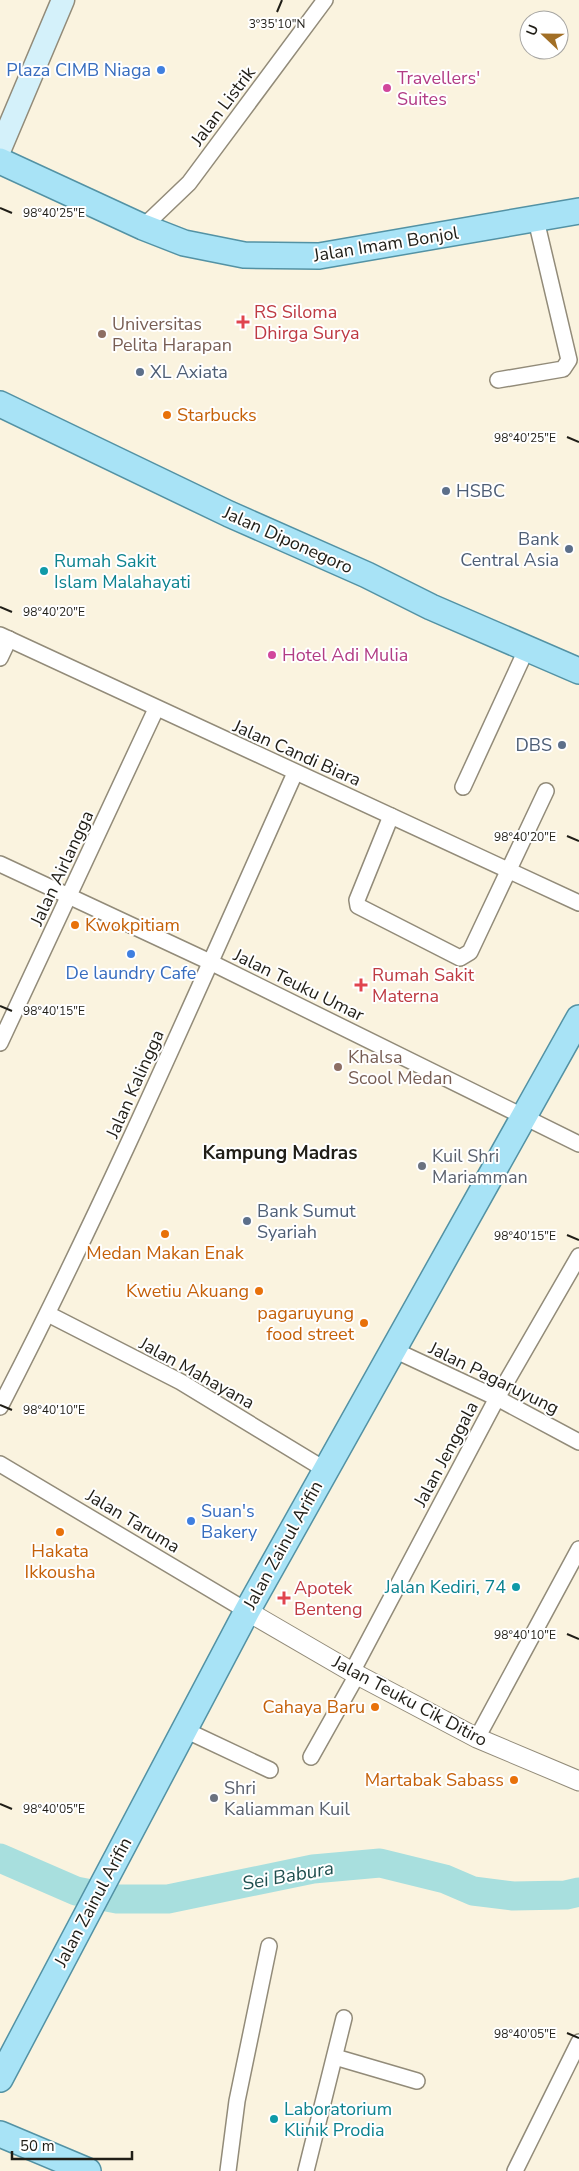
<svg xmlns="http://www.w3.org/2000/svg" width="579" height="2171" viewBox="0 0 579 2171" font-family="'Nunito Sans',sans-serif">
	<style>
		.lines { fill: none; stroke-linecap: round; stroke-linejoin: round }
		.river { stroke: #a8dfde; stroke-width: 29 }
		.minor-casing { stroke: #928b79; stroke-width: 18 }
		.tertiary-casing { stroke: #928b79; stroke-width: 21 }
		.secondary-casing { stroke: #928b79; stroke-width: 25 }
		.primary-casing { stroke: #5392a4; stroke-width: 28 }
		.minor { stroke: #fff; stroke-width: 15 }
		.tertiary { stroke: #fff; stroke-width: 19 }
		.secondary { stroke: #d4f1fa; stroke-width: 22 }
		.primary { stroke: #a8e3f6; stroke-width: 25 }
		.ticks { fill: none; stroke: #201e17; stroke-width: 2 }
		.shop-dot { fill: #3f7fe0; stroke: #fff; stroke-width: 2 }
		.hotel-dot { fill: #d1479c; stroke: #fff; stroke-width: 2 }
		.health-dot { fill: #e0444e; stroke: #fff; stroke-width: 2 }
		.education-dot { fill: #8d6e63; stroke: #fff; stroke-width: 2 }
		.service-dot { fill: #5c6f8a; stroke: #fff; stroke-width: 2 }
		.food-dot { fill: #e8710a; stroke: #fff; stroke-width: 2 }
		.culture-dot { fill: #0f9aa8; stroke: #fff; stroke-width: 2 }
		.worship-dot { fill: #6b7280; stroke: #fff; stroke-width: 2 }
		.labels { text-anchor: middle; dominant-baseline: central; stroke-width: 4; stroke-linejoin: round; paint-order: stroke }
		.shop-label { font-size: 18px; fill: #366cbe; stroke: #fff; text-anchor: end }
		.hotel-label { font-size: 18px; fill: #b23c85; stroke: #fff; text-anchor: start }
		.street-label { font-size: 18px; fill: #201e17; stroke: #fff }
		.health-label { font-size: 18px; fill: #be3a42; stroke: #fff; text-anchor: start }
		.education-label { font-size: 18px; fill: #785e54; stroke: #fff; text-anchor: start }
		.service-label { font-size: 18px; fill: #4e5e75; stroke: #fff; text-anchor: start }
		.food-label { font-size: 18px; fill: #c56008; stroke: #fff; text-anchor: end }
		.culture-label { font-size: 18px; fill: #0d838f; stroke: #fff; text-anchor: start }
		.worship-label { font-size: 18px; fill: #5b616d; stroke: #fff; text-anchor: start }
		.neighbourhood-label { font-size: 19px; font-weight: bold; fill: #201e17; stroke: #fff }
		.water-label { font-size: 19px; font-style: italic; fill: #1e4e4e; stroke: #fff }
		.ticks-label { font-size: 12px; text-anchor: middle; fill: #201e17; stroke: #fff; stroke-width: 4; stroke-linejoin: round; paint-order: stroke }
	</style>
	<rect width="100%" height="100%" fill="#faf3df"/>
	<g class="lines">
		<polyline class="river" points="0,1858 76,1891 117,1899 168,1899 313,1869 380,1863 445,1879 473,1891 513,1896 566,1895 579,1892"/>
		<g class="minor-casing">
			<g id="minor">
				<polyline points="143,227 189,183 325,0"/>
				<polyline points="498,380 563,369 569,360 536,220"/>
				<polyline points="0,635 579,903"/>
				<polyline points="0,658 9,639"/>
				<polyline points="463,787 527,648"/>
				<polyline points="391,816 357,900 358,906 460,958 470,952 546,791"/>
				<polyline points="0,864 210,962 579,1144"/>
				<polyline points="0,1043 156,709"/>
				<polyline points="48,1314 181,1382 324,1469"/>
				<polyline points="392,1349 497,1398 579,1442"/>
				<path d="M 0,1407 C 107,1200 200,985 295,773"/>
				<polyline points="0,1464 247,1611"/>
				<polyline points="352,1672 497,1398 579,1256"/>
				<polyline points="183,1729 270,1770"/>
				<polyline points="477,1738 579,1549"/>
				<polyline points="311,1757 357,1675"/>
				<polyline points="335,2057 417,2081"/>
				<polyline points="228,2171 237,2101 269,1946"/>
				<polyline points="306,2171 344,2018"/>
				<polyline points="515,2171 579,2042"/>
			</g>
		</g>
		<g class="tertiary-casing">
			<polyline id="tertiary" points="247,1611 352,1672 477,1738 579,1781"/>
		</g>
		<g class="secondary-casing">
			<polyline id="secondary" points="0,149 63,0"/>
		</g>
		<g class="primary-casing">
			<g id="primary">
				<polyline points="0,161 143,227 184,243 244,255 319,256 579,211"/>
				<polyline points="0,404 229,514 367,575 431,607 579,671"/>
				<polyline points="0,2079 247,1611 579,1018"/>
				<polyline points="0,2134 88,2171"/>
			</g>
		</g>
		<use href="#minor" class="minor"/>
		<use href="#tertiary" class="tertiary"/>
		<use href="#secondary" class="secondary"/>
		<use href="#primary" class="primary"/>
	</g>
	<path class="ticks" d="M 277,12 L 282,0M 0,208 L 12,213M 567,437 L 579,442M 0,607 L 12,612M 567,836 L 579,841M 0,1006 L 12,1011M 567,1235 L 579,1240M 0,1405 L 12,1410M 567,1634 L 579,1639M 0,1804 L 12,1809M 567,2033 L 579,2038"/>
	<g class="shop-dot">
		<circle cx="161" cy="70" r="5"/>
		<circle cx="131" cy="954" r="5"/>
		<circle cx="191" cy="1521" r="5"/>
	</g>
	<g class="hotel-dot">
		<circle cx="387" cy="88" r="5"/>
		<circle cx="272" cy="655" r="5"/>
	</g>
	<g class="health-dot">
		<path d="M240.5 314.5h5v5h5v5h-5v5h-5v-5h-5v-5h5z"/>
		<path d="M358.5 977.5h5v5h5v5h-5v5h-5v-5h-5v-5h5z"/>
		<path d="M281.5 1590.5h5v5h5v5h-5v5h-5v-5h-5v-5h5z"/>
	</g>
	<g class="education-dot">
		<circle cx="102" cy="334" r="5"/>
		<circle cx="338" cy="1067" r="5"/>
	</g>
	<g class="service-dot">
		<circle cx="140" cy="372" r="5"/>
		<circle cx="446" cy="491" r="5"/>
		<circle cx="569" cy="549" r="5"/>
		<circle cx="562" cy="745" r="5"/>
		<circle cx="247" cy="1221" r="5"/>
	</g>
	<g class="food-dot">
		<circle cx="167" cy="415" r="5"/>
		<circle cx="75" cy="925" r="5"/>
		<circle cx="165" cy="1234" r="5"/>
		<circle cx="259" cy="1291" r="5"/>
		<circle cx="364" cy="1323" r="5"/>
		<circle cx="60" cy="1532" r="5"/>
		<circle cx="375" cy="1707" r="5"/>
		<circle cx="514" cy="1780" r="5"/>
	</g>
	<g class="culture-dot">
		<circle cx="44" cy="571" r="5"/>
		<circle cx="516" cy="1587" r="5"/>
		<circle cx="274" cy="2119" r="5"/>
	</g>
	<g class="worship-dot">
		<circle cx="422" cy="1166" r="5"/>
		<circle cx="214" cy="1798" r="5"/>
	</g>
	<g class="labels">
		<g class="shop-label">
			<text x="151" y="70">Plaza CIMB Niaga</text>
			<text x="131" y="973" text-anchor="middle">De laundry Cafe</text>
			<text x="201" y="1511" text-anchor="start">Suan's<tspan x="201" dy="21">Bakery</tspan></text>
		</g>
		<g class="hotel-label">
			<text x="397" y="78">Travellers'<tspan x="397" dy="21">Suites</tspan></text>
			<text x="282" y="655">Hotel Adi Mulia</text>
		</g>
		<g class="street-label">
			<text transform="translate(223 106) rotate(-53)">Jalan Listrik</text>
			<text transform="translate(386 244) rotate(-9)">Jalan Imam Bonjol</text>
			<text transform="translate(288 540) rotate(24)">Jalan Diponegoro</text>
			<text transform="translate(297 753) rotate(24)">Jalan Candi Biara</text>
			<text transform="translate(62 868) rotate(-65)">Jalan Airlangga</text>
			<text transform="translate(299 985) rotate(26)">Jalan Teuku Umar</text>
			<text transform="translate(135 1084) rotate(-66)">Jalan Kalingga</text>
			<text transform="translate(197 1373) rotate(29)">Jalan Mahayana</text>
			<text transform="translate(494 1378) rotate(26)">Jalan Pagaruyung</text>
			<text transform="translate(446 1454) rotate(-62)">Jalan Jenggala</text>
			<text transform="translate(133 1521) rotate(31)">Jalan Taruma</text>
			<text transform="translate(283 1545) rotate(-61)">Jalan Zainul Arifin</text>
			<text transform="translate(410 1701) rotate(28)">Jalan Teuku Cik Ditiro</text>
			<text transform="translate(93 1902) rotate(-62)">Jalan Zainul Arifin</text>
		</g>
		<g class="health-label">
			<text x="254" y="312">RS Siloma<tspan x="254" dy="21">Dhirga Surya</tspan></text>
			<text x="372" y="975">Rumah Sakit<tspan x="372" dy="21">Materna</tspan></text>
			<text x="294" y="1588">Apotek<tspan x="294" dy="21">Benteng</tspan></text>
		</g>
		<g class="education-label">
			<text x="112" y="324">Universitas<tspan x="112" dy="21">Pelita Harapan</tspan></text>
			<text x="348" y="1057">Khalsa<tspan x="348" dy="21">Scool Medan</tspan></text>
		</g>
		<g class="service-label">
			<text x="150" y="372">XL Axiata</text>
			<text x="456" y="491">HSBC</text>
			<text x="559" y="539" text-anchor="end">Bank<tspan x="559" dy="21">Central Asia</tspan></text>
			<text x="552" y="745" text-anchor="end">DBS</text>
			<text x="257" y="1211">Bank Sumut<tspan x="257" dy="21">Syariah</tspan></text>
		</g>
		<g class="food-label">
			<text x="177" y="415" text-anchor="start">Starbucks</text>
			<text x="85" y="925" text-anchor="start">Kwokpitiam</text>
			<text x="165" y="1253" text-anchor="middle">Medan Makan Enak</text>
			<text x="249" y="1291">Kwetiu Akuang</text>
			<text x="354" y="1313">pagaruyung<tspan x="354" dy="21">food street</tspan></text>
			<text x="60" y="1551" text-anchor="middle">Hakata<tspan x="60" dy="21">Ikkousha</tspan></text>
			<text x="365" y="1707">Cahaya Baru</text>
			<text x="504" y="1780">Martabak Sabass</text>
		</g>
		<g class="culture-label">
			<text x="54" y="561">Rumah Sakit<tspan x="54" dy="21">Islam Malahayati</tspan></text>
			<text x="506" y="1587" text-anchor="end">Jalan Kediri, 74</text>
			<text x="284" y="2109">Laboratorium<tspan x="284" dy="21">Klinik Prodia</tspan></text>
		</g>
		<g class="worship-label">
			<text x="432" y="1156">Kuil Shri<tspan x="432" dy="21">Mariamman</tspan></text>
			<text x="224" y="1788">Shri<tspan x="224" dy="21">Kaliamman Kuil</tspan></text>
		</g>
		<g class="neighbourhood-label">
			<text x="280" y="1153">Kampung Madras</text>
		</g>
		<g class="water-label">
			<text transform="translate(288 1876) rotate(-10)">Sei Babura</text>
		</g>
	</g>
	<g class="ticks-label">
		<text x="277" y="28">3°35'10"N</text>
		<text x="54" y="217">98°40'25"E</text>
		<text x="525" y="442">98°40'25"E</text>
		<text x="54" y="616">98°40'20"E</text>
		<text x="525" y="841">98°40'20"E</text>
		<text x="54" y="1015">98°40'15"E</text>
		<text x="525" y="1240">98°40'15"E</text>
		<text x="54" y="1414">98°40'10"E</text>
		<text x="525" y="1639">98°40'10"E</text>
		<text x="54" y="1813">98°40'05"E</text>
		<text x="525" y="2038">98°40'05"E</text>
	</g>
	<g transform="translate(544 35) rotate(292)"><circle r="24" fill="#ffffff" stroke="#a6a5a2"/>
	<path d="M0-4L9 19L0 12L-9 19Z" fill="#a26f26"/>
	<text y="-8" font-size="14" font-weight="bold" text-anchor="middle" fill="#201e17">U</text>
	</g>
	<path d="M12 2151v8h120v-8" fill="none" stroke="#201e17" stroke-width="2.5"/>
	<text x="20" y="2151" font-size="15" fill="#201e17" stroke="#ffffff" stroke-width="4" paint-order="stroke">50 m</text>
</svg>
